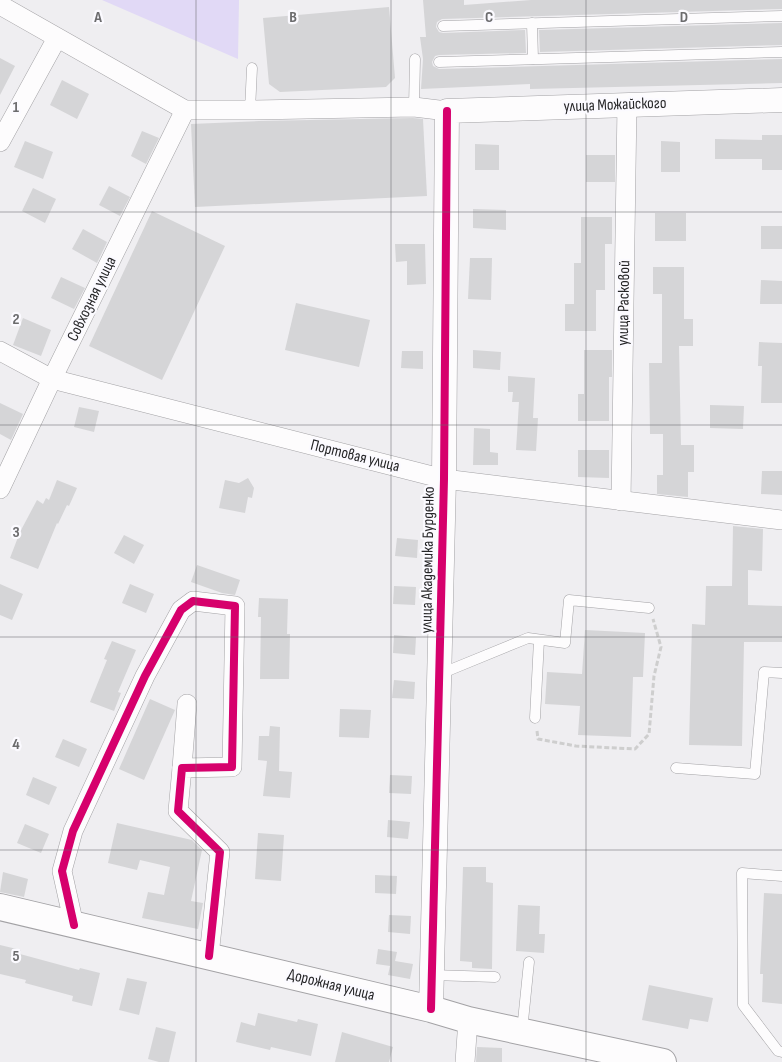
<svg xmlns="http://www.w3.org/2000/svg" width="782" height="1062" viewBox="0 0 782 1062" font-family="'Sofia Sans Condensed',sans-serif">
	<style>
		.green { fill: #e1d9f6 }
		.building { fill: #d5d5d7 }
		.lines { fill: none; stroke-linecap: round; stroke-linejoin: round }
		.service-casing { stroke: #a3a2a5; stroke-width: 11 }
		.minor-casing { stroke: #a3a2a5; stroke-width: 20 }
		.tertiary-casing { stroke: #a3a2a5; stroke-width: 25 }
		.secondary-casing { stroke: #a3a2a5; stroke-width: 28 }
		.path { stroke: #cecece; stroke-width: 3; stroke-dasharray: 5 2.5; stroke-linecap: butt }
		.service { stroke: #fdfcfd; stroke-width: 10 }
		.minor { stroke: #fdfcfd; stroke-width: 19 }
		.tertiary { stroke: #fdfcfd; stroke-width: 24 }
		.secondary { stroke: #fdfcfd; stroke-width: 26 }
		.cycleway-casing { stroke: #fbfaff; stroke-width: 11 }
		.cycleway { stroke: #d6006c; stroke-width: 8 }
		.grid { fill: none; stroke: #6c6c6e; stroke-width: 1; stroke-opacity: 0.55 }
		.labels { text-anchor: middle; dominant-baseline: central; stroke-width: 4.5; stroke-linejoin: round; paint-order: stroke }
		.street-label { font-size: 16px; fill: #262628; stroke: #fbfaff }
		.grid-label { font-size: 16px; text-anchor: middle; font-weight: bold; fill: #6c6c6e; stroke: #fbfaff; stroke-width: 4.5; stroke-linejoin: round; paint-order: stroke }
	</style>
	<rect width="100%" height="100%" fill="#efeef1"/>
	<polygon class="green" points="102,0 239,0 238,59"/>
	<g class="building">
		<polygon points="423,0 464,0 464,5 531,0 782,0 782,9 442,19 437,22 436,27 439,32 443,33 525,30 526,53 439,55 435,56 432,62 433,66 439,69 782,59 782,83 530,89 530,84 421,89 423,59 420,37 426,37"/>
		<polygon points="389,7 395,78 386,87 280,92 269,84 263,18"/>
		<polygon points="782,23 782,45 540,52 539,30"/>
		<polygon points="0,58 15,66 0,95"/>
		<polygon points="62,80 89,94 77,119 50,105"/>
		<polygon points="413,118 423,119 427,196 195,207 191,124 259,121"/>
		<polygon points="142,131 159,138 146,164 131,156"/>
		<polygon points="762,135 782,135 782,170 762,170 762,159 715,159 715,139 762,140"/>
		<polygon points="25,141 53,152 43,179 14,167"/>
		<polygon points="661,141 680,142 680,172 661,172"/>
		<polygon points="475,144 499,145 499,170 475,170"/>
		<rect x="586" y="155" width="29" height="27"/>
		<polygon points="109,186 130,197 120,216 99,205"/>
		<polygon points="33,188 56,199 45,223 22,211"/>
		<polygon points="473,209 506,210 506,230 473,228"/>
		<polygon points="152,211 225,246 162,380 89,346"/>
		<rect x="655" y="213" width="31" height="28"/>
		<polygon points="581,217 612,217 612,244 605,244 605,290 596,290 596,331 565,331 565,304 574,304 574,263 581,263"/>
		<rect x="761" y="226" width="21" height="23"/>
		<polygon points="83,229 107,242 97,263 72,249"/>
		<polygon points="395,244 425,244 426,284 407,285 407,261 396,262"/>
		<polygon points="470,258 492,258 491,300 468,299"/>
		<polygon points="653,267 684,267 684,319 693,319 693,346 679,346 681,445 694,445 694,472 688,472 688,497 657,494 657,475 663,475 663,434 650,434 649,363 662,363 662,294 653,294"/>
		<polygon points="61,277 85,288 74,309 51,298"/>
		<polygon points="761,280 782,281 782,304 760,304"/>
		<polygon points="296,303 370,320 359,367 285,350"/>
		<polygon points="23,318 51,330 41,356 13,345"/>
		<polygon points="759,342 782,343 782,403 761,403 762,366 758,366"/>
		<polygon points="473,350 501,352 500,370 473,368"/>
		<polygon points="584,350 612,350 612,377 609,377 609,421 578,421 578,394 584,394"/>
		<polygon points="402,351 423,351 423,369 401,368"/>
		<polygon points="508,376 535,378 533,418 538,418 536,451 516,450 519,402 512,402 513,392 508,392"/>
		<polygon points="0,403 23,414 11,440 0,434"/>
		<polygon points="710,405 744,406 743,429 710,428"/>
		<polygon points="79,407 99,411 94,432 74,427"/>
		<polygon points="474,428 490,429 490,452 498,453 498,465 473,465"/>
		<polygon points="578,450 609,450 609,478 578,477"/>
		<polygon points="762,471 782,471 782,495 761,494"/>
		<polygon points="248,478 254,488 252,498 248,497 245,513 219,508 225,480 239,483"/>
		<polygon points="57,480 77,488 69,506 67,505 58,524 57,523 38,569 10,558 20,532 37,500 43,504 46,498 49,500"/>
		<polygon points="733,526 763,529 762,571 748,570 748,605 782,606 782,642 744,642 742,746 689,745 692,624 705,625 706,586 732,586"/>
		<polygon points="124,535 144,545 134,564 114,553"/>
		<polygon points="397,538 418,540 417,558 395,556"/>
		<polygon points="197,565 240,580 235,595 222,593 191,582"/>
		<polygon points="0,584 23,594 12,620 0,615"/>
		<polygon points="130,584 154,594 146,613 122,603"/>
		<polygon points="394,586 416,587 415,605 393,604"/>
		<polygon points="259,598 288,599 287,634 290,634 289,679 260,679 261,617 258,617"/>
		<polygon points="585,630 645,633 643,677 633,677 631,737 578,735 580,706 545,704 547,672 582,674"/>
		<polygon points="394,635 416,637 415,655 393,653"/>
		<polygon points="112,641 136,650 118,692 121,693 114,711 90,702 107,660 104,659"/>
		<polygon points="394,680 415,682 414,699 392,698"/>
		<polygon points="150,699 175,710 144,780 119,769"/>
		<polygon points="340,709 371,710 369,738 339,737"/>
		<polygon points="270,726 280,727 279,771 292,772 290,798 263,796 267,761 258,760 259,736 269,736"/>
		<polygon points="63,739 87,749 79,767 55,757"/>
		<polygon points="390,775 412,776 411,794 389,793"/>
		<polygon points="33,777 57,787 49,805 26,795"/>
		<polygon points="388,820 410,822 408,839 387,837"/>
		<polygon points="117,823 192,840 202,850 191,901 203,903 198,929 142,918 148,892 164,895 170,867 140,860 137,870 108,863"/>
		<polygon points="25,824 49,834 41,853 17,843"/>
		<polygon points="258,833 284,835 281,881 255,879"/>
		<polygon points="463,867 486,867 486,882 493,883 492,969 472,968 472,962 460,961"/>
		<polygon points="3,872 28,879 24,897 0,892"/>
		<polygon points="375,875 397,876 396,894 375,893"/>
		<polygon points="764,893 782,894 782,1004 762,1002 763,974 760,974"/>
		<polygon points="518,905 540,906 539,934 545,934 544,953 516,951"/>
		<polygon points="389,915 411,916 410,934 388,932"/>
		<polygon points="0,945 21,950 20,954 79,970 80,968 100,973 92,1006 72,1001 73,996 25,983 26,980 0,974"/>
		<polygon points="378,949 397,952 395,961 413,964 410,979 388,975 390,966 376,964"/>
		<polygon points="127,978 147,982 139,1015 119,1010"/>
		<polygon points="649,985 713,998 708,1022 690,1019 688,1029 642,1020"/>
		<polygon points="258,1013 297,1022 298,1019 318,1024 311,1056 271,1047 270,1050 236,1042 241,1022 255,1026"/>
		<polygon points="156,1027 176,1032 169,1062 159,1062 148,1059"/>
		<polygon points="342,1032 393,1047 389,1062 335,1062"/>
		<polygon points="477,1047 502,1048 502,1062 476,1062"/>
	</g>
	<g class="lines">
		<g class="service-casing">
			<g id="service">
				<polyline points="532,23 533,59"/>
				<polyline points="443,26 782,16"/>
				<polyline points="439,62 782,52"/>
				<polyline points="414,107 415,59"/>
				<polyline points="250,110 252,68"/>
				<polyline points="440,674 528,638 565,643 569,600 649,608"/>
				<polyline points="535,718 539,640"/>
				<polyline points="676,768 755,774 764,672 782,673"/>
				<polyline points="782,876 742,873 743,1005 778,1051 782,1052"/>
				<polyline points="432,975 495,977"/>
				<polyline points="522,1031 529,962"/>
			</g>
		</g>
		<g class="minor-casing">
			<g id="minor">
				<polyline points="0,5 185,110 250,110 414,107 447,111"/>
				<polyline points="0,142 57,38"/>
				<polyline points="0,351 52,379 444,479 782,520"/>
				<polyline points="0,489 52,379 185,110"/>
				<polyline points="621,501 627,104"/>
				<polyline points="182,768 187,704"/>
				<polyline points="74,925 62,871 73,831 145,676 181,610 193,601 235,606 232,767 182,768 178,811 220,852 209,956"/>
				<polyline points="465,1062 468,1020"/>
			</g>
		</g>
		<g class="tertiary-casing">
			<polyline id="tertiary" points="431,1009 444,479 447,111 782,100"/>
		</g>
		<g class="secondary-casing">
			<polyline id="secondary" points="0,907 431,1009 468,1020 663,1062"/>
		</g>
		<polyline class="path" points="537,731 538,739 576,746 635,749 649,734 654,676 661,647 653,619"/>
		<use href="#service" class="service"/>
		<use href="#minor" class="minor"/>
		<use href="#tertiary" class="tertiary"/>
		<use href="#secondary" class="secondary"/>
		<g class="cycleway-casing">
			<g id="cycleway">
				<polyline points="74,925 62,871 73,831 145,676 181,610 193,601 235,606 232,767 182,768 178,811 220,852 209,956"/>
				<polyline points="431,1009 444,479 447,111"/>
			</g>
		</g>
		<use href="#cycleway" class="cycleway"/>
	</g>
	<path class="grid" d="M 196,0 L 196,1062M 391,0 L 391,1062M 586,0 L 586,1062M 0,212 L 782,212M 0,425 L 782,425M 0,637 L 782,637M 0,850 L 782,850"/>
	<g class="labels">
		<g class="street-label">
			<text transform="translate(615 105) rotate(-2)">улица Можайского</text>
			<text transform="translate(92 299) rotate(-64)">Совхозная улица</text>
			<text transform="translate(624 303) rotate(-89)">улица Расковой</text>
			<text transform="translate(355 456) rotate(14)">Портовая улица</text>
			<text transform="translate(428 560) rotate(-89)">улица Академика Бурденко</text>
			<text transform="translate(331 985) rotate(14)">Дорожная улица</text>
		</g>
	</g>
	<g class="grid-label">
		<text x="98" y="22">A</text>
		<text x="293" y="22">B</text>
		<text x="489" y="22">C</text>
		<text x="684" y="22">D</text>
		<text x="16" y="112">1</text>
		<text x="16" y="324">2</text>
		<text x="16" y="537">3</text>
		<text x="16" y="749">4</text>
		<text x="16" y="961">5</text>
	</g>
</svg>
